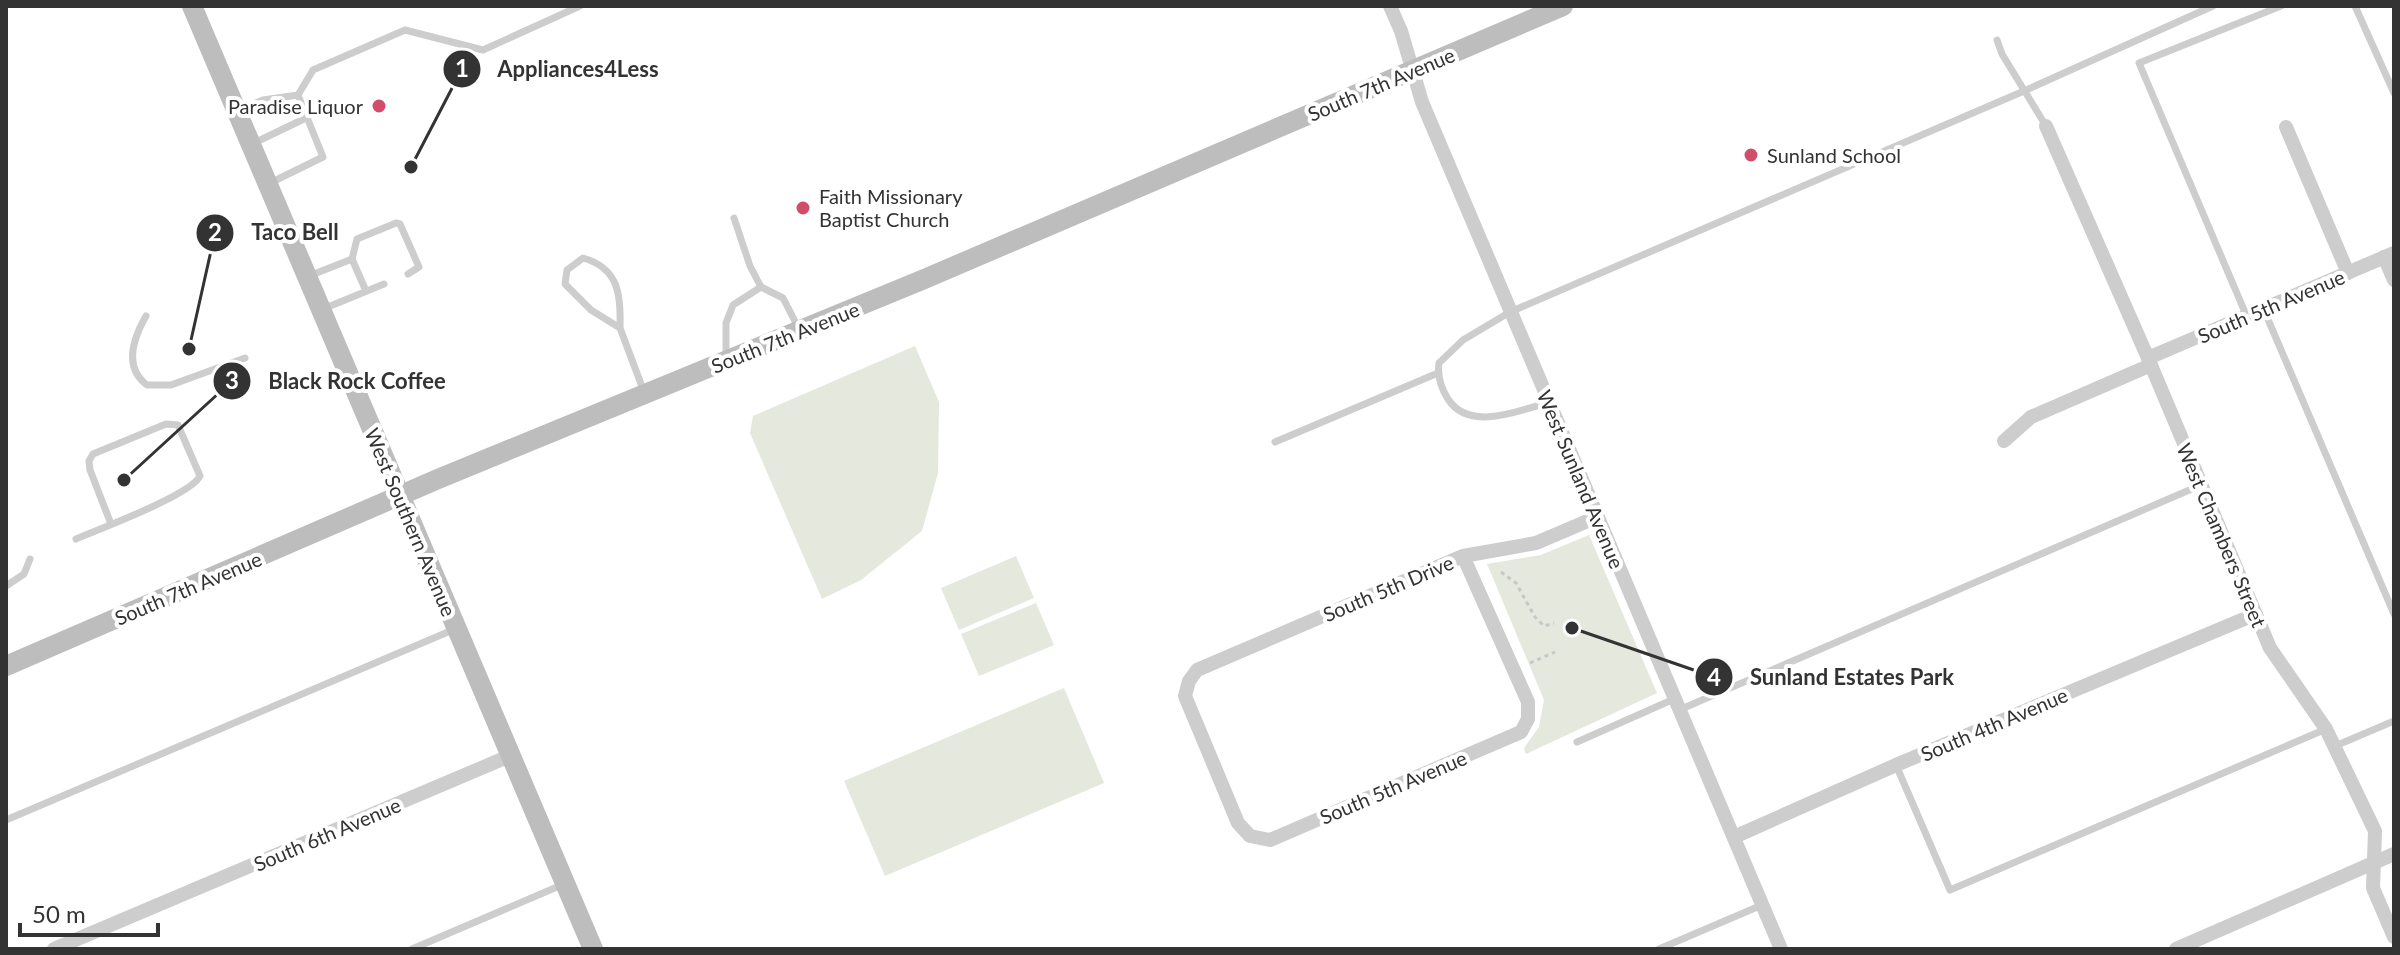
<svg xmlns="http://www.w3.org/2000/svg" width="2400" height="955" viewBox="0 0 2400 955" font-family="Lato,sans-serif">
	<style>
		.green { fill: #e4e8dd }
		.lines { fill: none; stroke-linecap: round; stroke-linejoin: round }
		.path { stroke: #c7c7c7; stroke-width: 3; stroke-dasharray: 4 4; stroke-linecap: butt }
		.lane { stroke: #cdcdcd; stroke-width: 7 }
		.street { stroke: #cdcdcd; stroke-width: 14 }
		.secondary { stroke: #bdbdbd; stroke-width: 20 }
		.poi-dot { fill: #d14d6a; stroke: #fff; stroke-width: 3 }
		.labels { text-anchor: middle; dominant-baseline: central; stroke-width: 8; stroke-linejoin: round; paint-order: stroke }
		.street-label { font-size: 20px; fill: #333; stroke: #fff }
		.poi-label { font-size: 20px; fill: #333; stroke: #fff; text-anchor: start }
		.leader { fill: none; stroke: #333; stroke-width: 3 }
		.callout-dot { fill: #333; stroke: #fff; stroke-width: 3 }
		.mark-label { font-size: 24px; text-anchor: middle; font-weight: bold; fill: #fff }
		.callout-label { font-size: 22px; text-anchor: middle; font-weight: bold; fill: #333; stroke: #fff; stroke-width: 8; stroke-linejoin: round; paint-order: stroke }
	</style>
	<rect width="100%" height="100%" fill="#fff"/>
	<g class="green">
		<polygon points="915,346 939,402 938,473 922,531 861,580 822,599 750,433 753,416"/>
		<polygon points="1589,535 1657,693 1526,754 1524,748 1539,727 1544,700 1487,564 1541,555"/>
		<polygon points="1016,556 1034,598 959,630 941,588"/>
		<polygon points="1036,603 1054,645 979,676 961,634"/>
		<polygon points="1064,688 1104,783 885,876 844,781"/>
	</g>
	<g class="lines">
		<g class="path">
			<polyline points="1501,572 1516,583 1535,617 1544,626 1554,623"/>
			<polyline points="1530,663 1555,652"/>
		</g>
		<g class="lane">
			<polyline points="2355,6 2394,93"/>
			<polyline points="1997,40 2002,54 2046,126"/>
			<polyline points="239,110 263,100 298,95 313,70 405,30 483,50 580,6"/>
			<polyline points="254,143 306,118"/>
			<polyline points="270,183 323,157 298,95"/>
			<polyline points="734,218 750,266 761,287 783,298 799,329"/>
			<polyline points="352,259 366,291"/>
			<polyline points="309,276 352,259 357,239 396,223 400,224 419,267 408,274"/>
			<polyline points="323,309 384,284"/>
			<polyline points="2264,310 2394,614"/>
			<path d="M 146,316 C 134,337 123,367 147,385 L 171,385 L 245,358"/>
			<polyline points="2247,317 2139,63 2281,6"/>
			<path d="M 620,328 C 621,295 619,268 583,258 L 567,270 L 565,284 L 591,310 L 620,328 L 644,392"/>
			<polyline points="726,356 726,323 733,305 761,287"/>
			<path d="M 1549,402 C 1519,411 1469,432 1448,399 C 1441,388 1437,377 1439,363 L 1463,340 L 1510,312 L 2024,91 L 2213,6"/>
			<polyline points="1275,442 1438,373"/>
			<path d="M 76,539 C 99,529 191,495 200,476 L 178,425 L 166,424 L 93,454 L 89,461 L 90,470 L 111,524"/>
			<polyline points="6,586 24,574 30,559"/>
			<polyline points="1679,710 2201,485"/>
			<polyline points="1577,742 1674,699"/>
			<polyline points="2335,746 2394,721"/>
			<polyline points="1896,765 1950,890 2326,729"/>
			<polyline points="6,820 455,629"/>
			<polyline points="412,949 564,884"/>
			<polyline points="1659,949 1762,905"/>
		</g>
		<g class="street">
			<polyline points="1390,6 1401,31 1422,102 1781,949"/>
			<polyline points="2046,126 2148,358 2270,648 2326,729 2375,831 2373,888 2394,937"/>
			<polyline points="2286,127 2348,273"/>
			<polyline points="2384,257 2394,280"/>
			<polyline points="2148,358 2394,253"/>
			<polyline points="2004,441 2031,417 2151,365"/>
			<polyline points="1463,556 1528,702 1528,719 1521,732 1270,840 1250,836 1238,823 1185,696 1189,681 1197,670 1463,556 1536,543 1597,517"/>
			<polyline points="1734,837 1896,765 2256,614"/>
			<polyline points="54,949 512,755"/>
			<polyline points="2176,949 2394,854"/>
		</g>
		<g class="secondary">
			<polyline points="192,6 593,949"/>
			<polyline points="6,666 438,479 922,280 1563,6"/>
		</g>
	</g>
	<g class="poi-dot">
		<circle cx="379" cy="106" r="8"/>
		<circle cx="1751" cy="155" r="8"/>
		<circle cx="803" cy="208" r="8"/>
	</g>
	<g class="labels">
		<g class="street-label">
			<text transform="translate(1381 84) rotate(-23)">South 7th Avenue</text>
			<text transform="translate(2271 306) rotate(-23)">South 5th Avenue</text>
			<text transform="translate(785 337) rotate(-22)">South 7th Avenue</text>
			<text transform="translate(1581 479) rotate(67)">West Sunland Avenue</text>
			<text transform="translate(411 522) rotate(67)">West Southern Avenue</text>
			<text transform="translate(2222 535) rotate(67)">West Chambers Street</text>
			<text transform="translate(188 588) rotate(-23)">South 7th Avenue</text>
			<text transform="translate(1388 588) rotate(-23)">South 5th Drive</text>
			<text transform="translate(1994 724) rotate(-23)">South 4th Avenue</text>
			<text transform="translate(1393 787) rotate(-23)">South 5th Avenue</text>
			<text transform="translate(327 834) rotate(-23)">South 6th Avenue</text>
		</g>
		<g class="poi-label">
			<text x="363" y="106" text-anchor="end">Paradise Liquor</text>
			<text x="1767" y="155">Sunland School</text>
			<text x="819" y="196">Faith Missionary<tspan x="819" dy="23">Baptist Church</tspan></text>
		</g>
	</g>
	<path class="leader" d="M411 167L462 69M189 349L215 233M124 480L232 381M1572 628L1714 677"/>
	<g class="callout-dot">
		<circle cx="411" cy="167" r="8"/>
		<circle cx="189" cy="349" r="8"/>
		<circle cx="124" cy="480" r="8"/>
		<circle cx="1572" cy="628" r="8"/>
		<circle cx="462" cy="69" r="20"/>
		<circle cx="215" cy="233" r="20"/>
		<circle cx="232" cy="381" r="20"/>
		<circle cx="1714" cy="677" r="20"/>
	</g>
	<g class="mark-label">
		<text x="462" y="77">1</text>
		<text x="215" y="241">2</text>
		<text x="232" y="389">3</text>
		<text x="1714" y="686">4</text>
	</g>
	<g class="callout-label">
		<text x="578" y="77">Appliances4Less</text>
		<text x="295" y="240">Taco Bell</text>
		<text x="357" y="389">Black Rock Coffee</text>
		<text x="1852" y="685">Sunland Estates Park</text>
	</g>
	<rect width="2400" height="955" fill="none" stroke="#333333" stroke-width="16"/>
	<path d="M20 923v12h138v-12" fill="none" stroke="#333333" stroke-width="4"/>
	<text x="32" y="923" font-size="24" fill="#333333" stroke="#ffffff" stroke-width="6" paint-order="stroke">50 m</text>
</svg>
